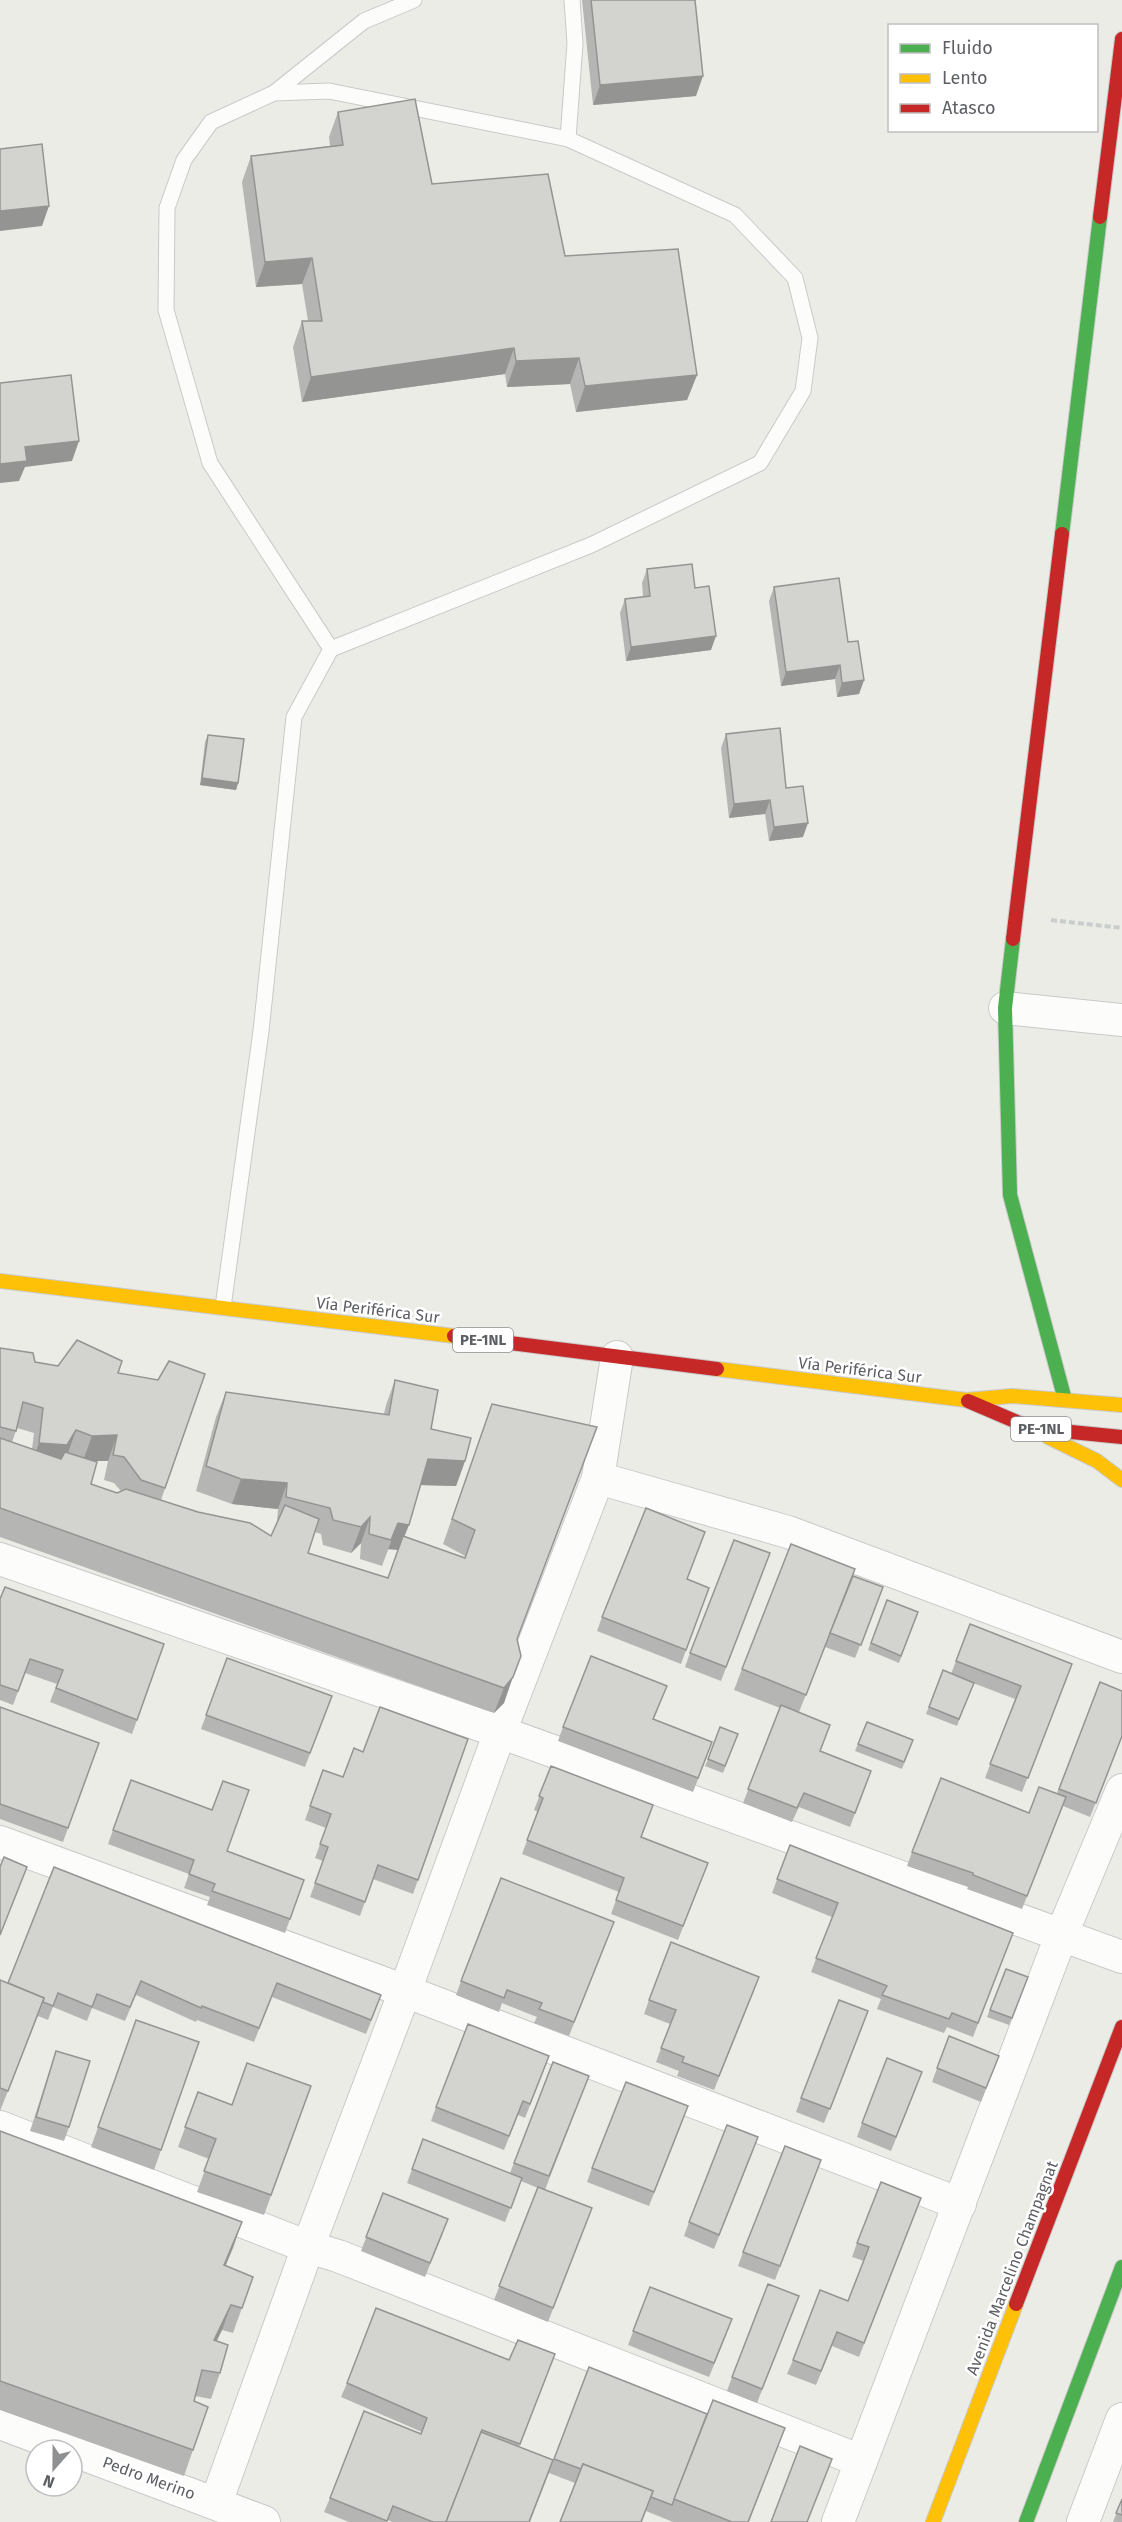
<svg xmlns="http://www.w3.org/2000/svg" width="1122" height="2522" viewBox="0 0 1122 2522" font-family="'Fira Sans',sans-serif">
	<style>
		.lines { fill: none; stroke-linecap: round; stroke-linejoin: round }
		.lane-casing { stroke: #c9c9c9; stroke-width: 17 }
		.street-casing { stroke: #c9c9c9; stroke-width: 34 }
		.fast-casing { stroke: #c9c9c9; stroke-width: 16 }
		.slow-casing { stroke: #c9c9c9; stroke-width: 16 }
		.jam-casing { stroke: #c9c9c9; stroke-width: 16 }
		.path { stroke: #c9cdcc; stroke-width: 4; stroke-dasharray: 6 3; stroke-linecap: butt }
		.lane { stroke: #fcfcfb; stroke-width: 15 }
		.street { stroke: #fcfcfb; stroke-width: 32 }
		.fast { stroke: #4caf50; stroke-width: 14 }
		.slow { stroke: #ffc107; stroke-width: 14 }
		.jam { stroke: #c62828; stroke-width: 14 }
		.wall { fill: #b5b5b3; fill-rule: evenodd }
		.shaded-wall { fill: #949492 }
		.building { fill: #d3d3d0; stroke: #949492; stroke-width: 1.5 }
		.labels { text-anchor: middle; dominant-baseline: central; stroke-width: 5; stroke-linejoin: round; paint-order: stroke }
		.shield { fill: #fff; stroke: #8e8f93; stroke-width: 1.5 }
		.shield-label { font-size: 15px; font-weight: bold; fill: #5d5f65 }
		.street-label { font-size: 16px; fill: #5d5f65; stroke: #fff }
	</style>
	<rect width="100%" height="100%" fill="#ecece7"/>
	<g class="lines">
		<g class="lane-casing">
			<g id="lane">
				<polyline points="274,93 364,21 414,0"/>
				<polyline points="568,139 575,43 572,0"/>
				<polyline points="223,1307 261,1031 294,717 331,649 591,545 760,463 803,391 810,338 795,278 735,215 568,139 329,91 274,93 211,122 184,160 167,208 166,310 210,463 331,649"/>
			</g>
		</g>
		<g class="street-casing">
			<g id="street">
				<polyline points="1005,1008 1122,1020"/>
				<polyline points="598,1478 788,1532 1122,1657"/>
				<polyline points="0,1559 500,1732 1122,1957"/>
				<polyline points="0,1842 405,1991 960,2204"/>
				<polyline points="0,2127 308,2247 338,2256 861,2461"/>
				<polyline points="0,2423 264,2522"/>
				<polyline points="216,2503 308,2247 405,1991 500,1732 598,1478 617,1357"/>
				<polyline points="838,2522 1061,1936 1122,1790"/>
				<polyline points="1083,2522 1122,2419"/>
			</g>
		</g>
		<g class="fast-casing">
			<g id="fast">
				<polyline points="1062,534 1100,217"/>
				<polyline points="1013,939 1005,1008 1010,1195 1065,1400"/>
				<polyline points="1026,2522 1122,2267"/>
			</g>
		</g>
		<g class="slow-casing">
			<g id="slow">
				<polyline points="0,1281 454,1336"/>
				<polyline points="717,1369 966,1400 1012,1396 1122,1405"/>
				<polyline points="1048,1437 1097,1461 1122,1480"/>
				<polyline points="933,2522 1016,2304"/>
			</g>
		</g>
		<g class="jam-casing">
			<g id="jam">
				<polyline points="1100,217 1122,39"/>
				<polyline points="1013,939 1062,534"/>
				<polyline points="454,1336 717,1369"/>
				<polyline points="968,1401 1031,1428 1122,1437"/>
				<polyline points="1016,2304 1122,2027"/>
			</g>
		</g>
		<polyline class="path" points="1051,920 1122,928"/>
		<use href="#lane" class="lane"/>
		<use href="#street" class="street"/>
		<use href="#fast" class="fast"/>
		<use href="#slow" class="slow"/>
		<use href="#jam" class="jam"/>
	</g>
	<g class="wall">
		<polygon points="582,0 695,0 696,96 593,105"/>
		<polygon points="338,112 432,184 565,256 697,375 687,400 576,412 570,384 507,387 505,374 302,402 293,347 302,321 308,321 302,284 256,287 242,182 251,156 330,146 329,137"/>
		<polygon points="647,569 695,588 711,650 626,661 620,613 625,599 643,597 642,583"/>
		<polygon points="774,587 848,642 864,680 859,694 837,697 835,679 781,686 769,601"/>
		<polygon points="726,734 786,788 803,837 769,841 765,814 729,818 721,748"/>
		<polygon points="208,735 238,783 236,790 200,785 205,742"/>
		<path d="M 0,1348 L 35,1362 L 58,1366 L 118,1373 L 158,1380 L 205,1374 L 161,1500 L 271,1536 L 277,1522 L 278,1509 L 232,1504 L 196,1491 L 216,1417 L 226,1392 L 384,1414 L 386,1405 L 395,1380 L 431,1429 L 465,1461 L 456,1486 L 420,1485 L 404,1536 L 465,1558 L 465,1556 L 443,1544 L 492,1404 L 518,1640 L 504,1703 L 494,1713 L 0,1537 ZM 17,1428 L 34,1433 L 32,1449 L 12,1442 ZM 93,1461 L 108,1461 L 104,1480 L 114,1483 L 121,1491 L 117,1493 L 91,1484 ZM 315,1532 L 321,1534 L 323,1545 L 351,1553 L 361,1543 L 360,1559 L 382,1566 L 388,1549 L 398,1550 L 388,1578 L 308,1553 Z"/>
		<polygon points="770,1553 721,1681 685,1667 690,1653"/>
		<polygon points="853,1576 878,1601 855,1658 825,1647 799,1712 820,1751 871,1771 850,1827 799,1807 792,1822 743,1803 780,1708 734,1690 742,1669"/>
		<polygon points="687,1579 709,1588 681,1664 597,1631 602,1617"/>
		<polygon points="0,1599 137,1720 132,1734 50,1702 57,1684 25,1673 13,1705 0,1700"/>
		<polygon points="887,1600 918,1612 899,1663 868,1650"/>
		<polygon points="970,1624 1067,1678 1022,1792 985,1778 1015,1699 973,1683 957,1726 926,1714 943,1670 951,1674"/>
		<polygon points="227,1658 332,1696 305,1767 201,1729"/>
		<polygon points="1100,1682 1122,1737 1090,1817 1063,1806 1022,1909 967,1889 968,1887 907,1866 912,1852 1029,1813 1057,1793"/>
		<polygon points="667,1686 654,1719 707,1756 693,1792 558,1741 563,1727"/>
		<polygon points="0,1707 68,1828 63,1842 0,1819"/>
		<polygon points="867,1722 913,1740 902,1769 855,1751"/>
		<polygon points="738,1734 723,1773 705,1766 708,1759"/>
		<polygon points="551,1766 641,1837 708,1863 678,1940 611,1914 619,1892 522,1854 538,1812 534,1810"/>
		<polygon points="323,1770 418,1880 413,1894 373,1879 360,1916 310,1897 323,1861 315,1858 326,1828 305,1820"/>
		<polygon points="131,1780 227,1851 304,1880 285,1933 207,1905 210,1897 184,1888 189,1874 108,1844"/>
		<polygon points="790,1845 1013,1933 973,2037 947,2027 944,2033 877,2009 881,1999 811,1972 832,1917 772,1893"/>
		<polygon points="54,1867 376,2009 366,2034 272,1997 254,2042 197,2020 196,2022 136,1995 125,2021 92,2008 87,2021 53,2007 48,2020 38,2016 0,2111 0,1980 8,1983"/>
		<polygon points="614,1922 569,2036 534,2023 537,2017 502,2003 499,2012 456,1995 461,1981"/>
		<polygon points="1006,1969 1028,1977 1009,2025 987,2017"/>
		<polygon points="754,1991 714,2090 677,2076 679,2071 656,2062 670,2024 644,2014 649,2000"/>
		<polygon points="136,2020 199,2042 154,2170 91,2147"/>
		<polygon points="863,2025 824,2123 796,2112 801,2098"/>
		<polygon points="949,2036 999,2056 981,2102 932,2082"/>
		<polygon points="56,2051 69,2127 64,2141 30,2131"/>
		<polygon points="553,2062 589,2076 545,2190 592,2208 548,2322 494,2300 538,2188 521,2181 505,2222 407,2183 423,2139 510,2173"/>
		<polygon points="544,2070 525,2118 518,2115 504,2150 431,2121 436,2107"/>
		<polygon points="311,2086 264,2215 197,2192 209,2159 178,2147 198,2092 232,2105"/>
		<polygon points="917,2086 891,2151 857,2137 862,2123"/>
		<polygon points="683,2120 649,2206 587,2182 592,2168"/>
		<polygon points="0,2131 242,2222 225,2266 253,2277 233,2333 222,2330 217,2341 220,2373 211,2399 195,2396 194,2401 193,2450 184,2476 0,2410"/>
		<polygon points="753,2151 714,2249 684,2236 689,2222"/>
		<polygon points="821,2160 775,2280 738,2266 743,2252"/>
		<polygon points="383,2193 443,2233 425,2277 361,2251"/>
		<polygon points="921,2198 859,2357 832,2346 816,2385 787,2374 793,2360 848,2301 864,2261 852,2257 857,2243"/>
		<polygon points="650,2287 727,2333 709,2377 628,2345"/>
		<polygon points="799,2296 757,2403 727,2391 732,2377"/>
		<polygon points="555,2354 519,2447 553,2460 554,2459 777,2448 749,2522 673,2522 646,2511 642,2522 560,2522 575,2483 549,2473 530,2522 392,2522 388,2520 387,2522 349,2522 324,2512 330,2498 421,2434 422,2432 341,2397 347,2383"/>
		<polygon points="1122,2499 1122,2522 1113,2522"/>
	</g>
	<g class="shaded-wall">
		<polygon points="703,76 696,96 593,105 600,85"/>
		<polygon points="49,206 42,226 0,231 0,211"/>
		<polygon points="312,258 302,284 256,287 265,262"/>
		<polygon points="514,348 505,374 302,402 311,377"/>
		<polygon points="579,358 570,384 507,387 516,361"/>
		<polygon points="697,375 687,400 576,412 585,386"/>
		<polygon points="79,441 72,461 25,467 19,481 0,483 0,464 25,447"/>
		<polygon points="716,636 711,650 626,661 631,647"/>
		<polygon points="840,665 835,679 781,686 786,672"/>
		<polygon points="864,680 859,694 837,697 842,683"/>
		<polygon points="202,778 238,783 236,790 200,785"/>
		<polygon points="770,800 765,814 729,818 734,804"/>
		<polygon points="808,823 803,837 769,841 774,827"/>
		<polygon points="76,1430 67,1456 58,1471 30,1468 39,1443"/>
		<polygon points="117,1435 108,1461 83,1461 92,1436"/>
		<polygon points="428,1459 465,1461 456,1486 418,1485"/>
		<polygon points="241,1479 287,1483 278,1509 232,1504"/>
		<polygon points="370,1517 361,1543 351,1553 361,1527"/>
		<polygon points="398,1523 409,1525 399,1550 388,1549 382,1566"/>
		<polygon points="513,1677 504,1703 494,1713 504,1688"/>
		<polygon points="242,2222 233,2248 215,2291 224,2265"/>
		<polygon points="231,2305 222,2330 204,2365 214,2340"/>
	</g>
	<g class="building">
		<polygon points="591,0 695,0 703,76 600,85"/>
		<polygon points="415,99 432,184 548,174 565,256 678,249 697,375 585,386 579,358 516,361 514,348 311,377 302,321 322,321 312,258 265,262 251,156 343,145 338,112"/>
		<polygon points="42,144 49,206 0,211 0,149"/>
		<polygon points="71,375 79,441 25,447 27,461 0,464 0,383"/>
		<polygon points="692,564 695,588 709,586 716,636 631,647 625,599 650,596 647,569"/>
		<polygon points="839,578 848,642 858,641 864,680 842,683 840,665 786,672 774,587"/>
		<polygon points="780,728 786,788 803,786 808,823 774,827 770,800 734,804 726,734"/>
		<polygon points="208,735 244,739 238,783 202,778"/>
		<polygon points="77,1340 122,1361 118,1373 158,1380 169,1361 205,1374 165,1488 141,1480 124,1457 113,1455 117,1435 92,1436 76,1430 67,1445 39,1443 43,1408 23,1402 16,1431 0,1427 0,1348 33,1353 35,1362 58,1366"/>
		<polygon points="395,1380 438,1390 431,1429 471,1438 465,1461 428,1459 409,1525 398,1523 391,1540 369,1534 370,1517 361,1527 333,1520 330,1508 286,1497 287,1483 241,1479 206,1466 226,1392 389,1415"/>
		<polygon points="492,1404 597,1427 517,1639 521,1656 513,1677 504,1688 0,1508 0,1438 61,1459 65,1452 97,1462 91,1484 117,1493 126,1489 198,1512 250,1523 271,1536 285,1505 319,1519 308,1553 388,1578 403,1536 465,1558 475,1530 452,1519"/>
		<polygon points="646,1508 705,1532 687,1579 709,1588 686,1650 602,1617"/>
		<polygon points="734,1540 770,1553 726,1667 690,1653"/>
		<polygon points="791,1544 855,1569 806,1695 742,1669"/>
		<polygon points="853,1576 883,1587 861,1645 830,1633"/>
		<polygon points="5,1587 164,1644 137,1720 56,1688 63,1670 30,1659 18,1691 0,1685 0,1599"/>
		<polygon points="887,1600 918,1612 901,1656 871,1643"/>
		<polygon points="970,1624 1072,1664 1028,1778 990,1764 1021,1686 956,1661"/>
		<polygon points="591,1656 667,1686 653,1719 712,1742 698,1778 563,1727"/>
		<polygon points="227,1658 332,1696 310,1753 206,1715"/>
		<polygon points="943,1670 974,1683 959,1719 929,1707"/>
		<polygon points="1100,1682 1122,1691 1122,1736 1096,1803 1059,1789"/>
		<polygon points="781,1705 830,1725 820,1751 871,1771 855,1813 804,1793 797,1808 748,1789"/>
		<polygon points="0,1707 99,1743 68,1828 0,1804"/>
		<polygon points="380,1707 468,1739 418,1880 378,1865 365,1902 315,1883 328,1847 320,1844 331,1814 310,1806 323,1770 343,1777 354,1748 363,1752"/>
		<polygon points="867,1722 913,1740 904,1762 858,1744"/>
		<polygon points="720,1727 738,1734 725,1766 708,1759"/>
		<polygon points="551,1766 653,1805 641,1837 708,1863 683,1926 616,1900 624,1878 527,1840 543,1798 539,1796"/>
		<polygon points="941,1778 1029,1813 1039,1787 1066,1797 1027,1896 973,1875 973,1873 912,1852"/>
		<polygon points="131,1780 212,1810 223,1781 249,1790 227,1851 304,1880 290,1919 212,1891 215,1884 189,1874 194,1860 113,1830"/>
		<polygon points="790,1845 1013,1933 978,2023 952,2013 949,2019 882,1995 887,1986 816,1958 838,1903 777,1879"/>
		<polygon points="4,1857 27,1867 0,1935 0,1867"/>
		<polygon points="54,1867 381,1995 371,2020 277,1983 259,2028 202,2006 201,2008 141,1981 130,2007 97,1994 92,2007 58,1993 53,2006 43,2002 44,1998 8,1983"/>
		<polygon points="501,1878 614,1922 574,2022 539,2009 542,2003 507,1990 504,1998 461,1981"/>
		<polygon points="671,1942 759,1977 719,2076 682,2062 684,2057 661,2048 676,2010 649,2000"/>
		<polygon points="1006,1969 1028,1977 1012,2018 990,2010"/>
		<polygon points="0,1980 44,1998 8,2091 0,2088"/>
		<polygon points="839,2000 868,2011 830,2109 801,2098"/>
		<polygon points="136,2020 199,2042 161,2150 98,2127"/>
		<polygon points="468,2024 549,2056 530,2104 523,2101 509,2136 436,2107"/>
		<polygon points="949,2036 999,2056 986,2088 937,2068"/>
		<polygon points="56,2051 90,2061 69,2127 36,2117"/>
		<polygon points="887,2058 922,2072 896,2137 862,2123"/>
		<polygon points="553,2062 589,2076 549,2176 514,2163"/>
		<polygon points="247,2063 311,2086 271,2195 204,2171 216,2139 185,2127 198,2092 232,2105"/>
		<polygon points="626,2082 688,2106 654,2192 592,2168"/>
		<polygon points="727,2125 758,2137 719,2235 689,2222"/>
		<polygon points="0,2131 242,2222 224,2265 253,2277 242,2308 231,2305 214,2340 228,2345 220,2373 202,2370 194,2401 208,2407 193,2450 0,2381"/>
		<polygon points="423,2139 522,2178 511,2208 412,2169"/>
		<polygon points="785,2146 821,2160 780,2266 743,2252"/>
		<polygon points="881,2182 921,2198 864,2343 837,2332 821,2371 793,2360 820,2290 848,2301 869,2247 857,2243"/>
		<polygon points="538,2187 592,2208 553,2308 499,2286"/>
		<polygon points="383,2193 448,2219 430,2263 366,2237"/>
		<polygon points="768,2284 799,2296 762,2389 732,2377"/>
		<polygon points="650,2287 732,2319 714,2363 633,2331"/>
		<polygon points="376,2308 509,2360 518,2340 555,2354 520,2444 482,2430 446,2522 433,2522 393,2506 387,2521 330,2498 364,2411 421,2434 427,2418 347,2383"/>
		<polygon points="589,2367 707,2414 672,2505 651,2497 653,2491 583,2464 581,2469 554,2459"/>
		<polygon points="713,2400 785,2428 748,2522 732,2522 674,2499"/>
		<polygon points="481,2432 553,2460 529,2522 446,2522"/>
		<polygon points="800,2446 832,2459 807,2522 771,2522"/>
		<polygon points="583,2464 653,2491 641,2522 560,2522"/>
		<polygon points="1122,2499 1122,2515 1116,2513"/>
	</g>
	<g class="labels">
		<g class="shield">
			<rect x="453" y="1328" width="60" height="24" rx="4.5"/>
			<rect x="1011" y="1417" width="60" height="24" rx="4.5"/>
		</g>
		<g class="shield-label">
			<text x="483" y="1340">PE-1NL</text>
			<text x="1041" y="1429">PE-1NL</text>
		</g>
		<g class="street-label">
			<text transform="translate(378 1310) rotate(7)">Vía Periférica Sur</text>
			<text transform="translate(860 1370) rotate(7)">Vía Periférica Sur</text>
			<text transform="translate(1012 2268) rotate(-69)">Avenida Marcelino Champagnat</text>
			<text transform="translate(149 2478) rotate(20)">Pedro Merino</text>
		</g>
	</g>
	<rect x="888" y="24" width="210" height="108" fill="#ffffff" stroke="#bebfc1" stroke-width="1.5"/>
	<rect x="900" y="44" width="30" height="9" fill="#4caf50" stroke="#bebfc1" stroke-width="1.5"/>
	<text x="942" y="54" font-size="18" fill="#5d5f65">Fluido</text>
	<rect x="900" y="74" width="30" height="9" fill="#ffc107" stroke="#bebfc1" stroke-width="1.5"/>
	<text x="942" y="84" font-size="18" fill="#5d5f65">Lento</text>
	<rect x="900" y="104" width="30" height="9" fill="#c62828" stroke="#bebfc1" stroke-width="1.5"/>
	<text x="942" y="114" font-size="18" fill="#5d5f65">Atasco</text>
	<g transform="translate(54 2468) rotate(201)"><circle r="28" fill="#ffffff" stroke="#bebfc1" stroke-width="1.5"/>
	<path d="M0-4.5L10 22L0 15L-10 22Z" fill="#8f9092"/>
	<text y="-9" font-size="16" font-weight="bold" text-anchor="middle" fill="#5d5f65">N</text>
	</g>
</svg>
